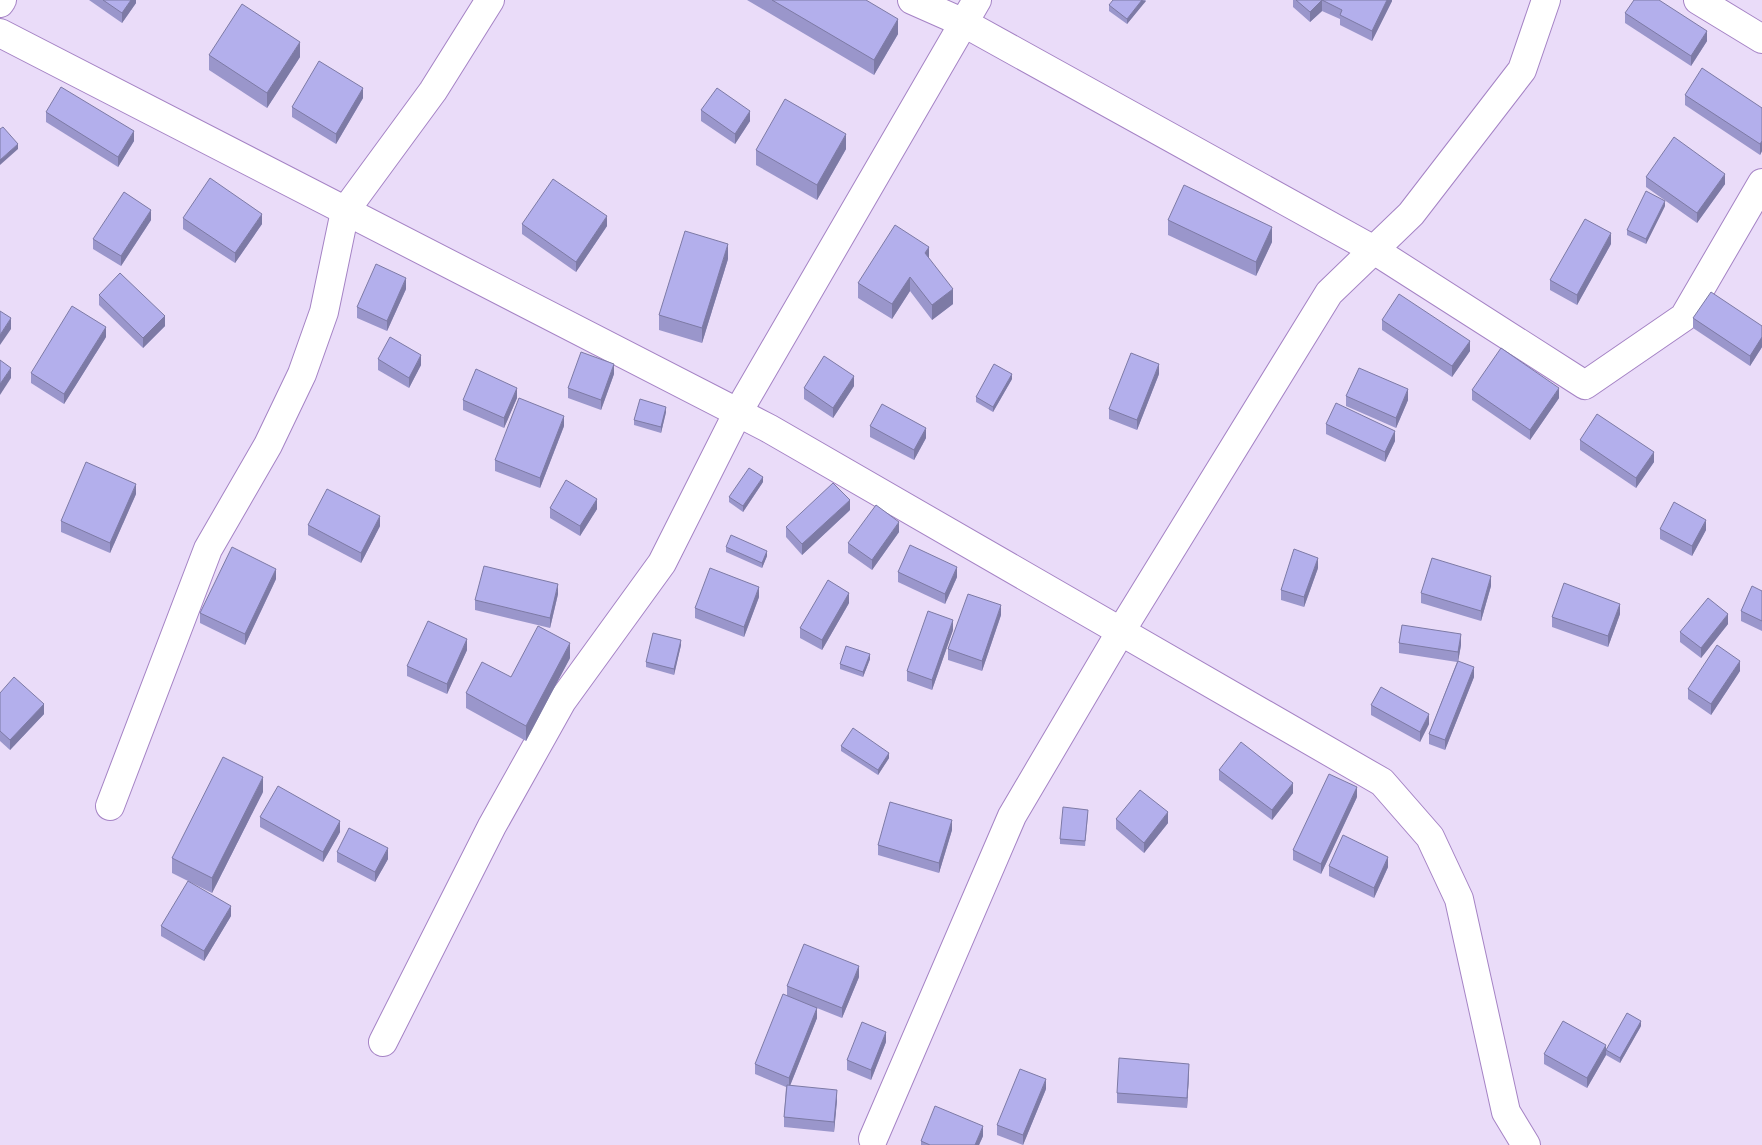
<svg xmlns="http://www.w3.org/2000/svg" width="1762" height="1145" viewBox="0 0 1762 1145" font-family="'Open Sans',sans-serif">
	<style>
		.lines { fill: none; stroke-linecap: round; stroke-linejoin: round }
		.minor-casing { stroke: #a583c5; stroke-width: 30 }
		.minor { stroke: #fff; stroke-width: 28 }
		.wall { fill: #9a96cb }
		.shaded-wall { fill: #7d7aa5 }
		.building { fill: #b3afec; stroke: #7d7aa5 }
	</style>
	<rect width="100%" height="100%" fill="#eadcf9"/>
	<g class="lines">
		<g class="minor-casing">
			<g id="minor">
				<polyline points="912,0 964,23 1374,250 1585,385 1684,317 1762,183"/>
				<polyline points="1698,0 1762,39"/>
				<polyline points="0,3 2,0"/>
				<polyline points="0,33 768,428 1382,782 1430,837 1459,899 1506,1112 1526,1145"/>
				<polyline points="110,806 208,549 268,445 302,374 324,312 345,211 433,91 490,0"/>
				<polyline points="383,1042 492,826 562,701 662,563 738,412 977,0"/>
				<polyline points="873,1139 1012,816 1121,631 1329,293 1411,214 1522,70 1546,0"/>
			</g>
		</g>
		<use href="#minor" class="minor"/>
	</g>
	<g class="wall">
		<polygon points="89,0 136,0 136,3 122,23"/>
		<polygon points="747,0 866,0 898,34 874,75"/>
		<polygon points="1146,0 1127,24 1109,11 1109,5"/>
		<polygon points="1293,0 1392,0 1392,1 1372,41 1340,25 1340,19 1322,11 1310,22 1293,7"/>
		<polygon points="1625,13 1707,41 1691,66 1625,23"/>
		<polygon points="209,55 300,57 267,108 209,70"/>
		<polygon points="1685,95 1762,108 1762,151 1760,155 1685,105"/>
		<polygon points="363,98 336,144 292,117 292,107"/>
		<polygon points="701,110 750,121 735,144 701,121"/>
		<polygon points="46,112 134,141 118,167 46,122"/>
		<polygon points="846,149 817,200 756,165 756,150"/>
		<polygon points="1646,177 1725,184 1697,223 1646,187"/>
		<polygon points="1665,206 1646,244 1627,235 1627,230"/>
		<polygon points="183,218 262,224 235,263 183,229"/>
		<polygon points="151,220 121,266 93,249 93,239"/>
		<polygon points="1168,220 1272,242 1256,276 1168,235"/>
		<polygon points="522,224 607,226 576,272 522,234"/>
		<polygon points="1611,244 1577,305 1550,290 1550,280"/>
		<polygon points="929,258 953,304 932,320 910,291 892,319 858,298 858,283"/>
		<polygon points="728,259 702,343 659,330 659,315"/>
		<polygon points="406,289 387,331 357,318 357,307"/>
		<polygon points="99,295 165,326 143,348 99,305"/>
		<polygon points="1693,318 1762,326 1762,347 1750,366 1693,328"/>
		<polygon points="1382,320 1470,351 1452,377 1382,330"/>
		<polygon points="106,337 64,404 31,383 31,373"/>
		<polygon points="378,359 421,365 409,388 378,370"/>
		<polygon points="614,374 601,410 568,398 568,388"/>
		<polygon points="1159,374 1137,430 1109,419 1109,409"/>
		<polygon points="1012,379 993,412 976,402 976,397"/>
		<polygon points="854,386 833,418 804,399 804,388"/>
		<polygon points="1472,390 1559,398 1530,440 1472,400"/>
		<polygon points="1346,396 1408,400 1396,428 1346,406"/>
		<polygon points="517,398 504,428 463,410 463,400"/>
		<polygon points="666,412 661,433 634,425 634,420"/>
		<polygon points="1326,424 1395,441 1385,462 1326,434"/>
		<polygon points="564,426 540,488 495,471 495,460"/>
		<polygon points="870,426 926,438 914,460 870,437"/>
		<polygon points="1580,440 1654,462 1636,488 1580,450"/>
		<polygon points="763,482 743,512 729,502 729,497"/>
		<polygon points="136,494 110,553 61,532 61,521"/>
		<polygon points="550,508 597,509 580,536 550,518"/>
		<polygon points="850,510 802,555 786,537 786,527"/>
		<polygon points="308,525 380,526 361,563 308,535"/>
		<polygon points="1660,529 1706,530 1692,556 1660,539"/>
		<polygon points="899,532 872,570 848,553 848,543"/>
		<polygon points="726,547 767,556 762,568 726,552"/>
		<polygon points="1318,568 1304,607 1281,600 1281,590"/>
		<polygon points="898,572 957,577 945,604 898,582"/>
		<polygon points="276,579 245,645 200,623 200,613"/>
		<polygon points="1491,586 1481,621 1421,603 1421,593"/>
		<polygon points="1762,591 1762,631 1741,621 1741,611"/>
		<polygon points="558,594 550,628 475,610 475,600"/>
		<polygon points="759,597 744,637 695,618 695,608"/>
		<polygon points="849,603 822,650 800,638 800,628"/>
		<polygon points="1620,614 1608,647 1552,627 1552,617"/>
		<polygon points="1001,615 982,671 948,660 948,649"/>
		<polygon points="1728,624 1701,658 1680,642 1680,632"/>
		<polygon points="953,630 932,690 907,681 907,671"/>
		<polygon points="1399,643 1461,645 1458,661 1474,677 1445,750 1429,744 1429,734 1457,662 1399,653"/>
		<polygon points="681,645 674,675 646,667 646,662"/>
		<polygon points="467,650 447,694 407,676 407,666"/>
		<polygon points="570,658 526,741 466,708 466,693"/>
		<polygon points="870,659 863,677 840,669 840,664"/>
		<polygon points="1740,671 1711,715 1688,699 1688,689"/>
		<polygon points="0,693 44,714 10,750 0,741"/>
		<polygon points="1371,705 1429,724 1420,742 1371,715"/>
		<polygon points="841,746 889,758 878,775 841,751"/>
		<polygon points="1219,770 1293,793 1272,820 1219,780"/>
		<polygon points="263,792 212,893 172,873 172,858"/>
		<polygon points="1357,797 1321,874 1293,860 1293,850"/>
		<polygon points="1088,815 1085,846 1060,844 1060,839"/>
		<polygon points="260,817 340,832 323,862 260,827"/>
		<polygon points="1116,819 1168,823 1144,853 1116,829"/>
		<polygon points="952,830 939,873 878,855 878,845"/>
		<polygon points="337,852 388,859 375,882 337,862"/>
		<polygon points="1329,866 1388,867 1374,898 1329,876"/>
		<polygon points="231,916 204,961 161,936 161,926"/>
		<polygon points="859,977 842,1018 817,1008 817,1018 790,1086 837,1100 834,1132 784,1127 784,1117 786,1087 755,1074 755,1064 787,996 787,986"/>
		<polygon points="1641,1026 1620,1063 1606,1055 1606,1050"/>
		<polygon points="886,1042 871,1080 847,1070 847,1060"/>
		<polygon points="1544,1054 1606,1055 1587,1088 1544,1064"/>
		<polygon points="1189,1074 1187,1108 1117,1103 1117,1093"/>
		<polygon points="1046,1089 1023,1145 997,1135 997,1125"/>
		<polygon points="983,1136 979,1145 921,1145 921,1141"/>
	</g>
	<g class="shaded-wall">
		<polygon points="131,0 136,0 136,3 122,23 122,13"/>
		<polygon points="1142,0 1146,1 1127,24 1127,19"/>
		<polygon points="1322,0 1322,11 1310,22 1310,12"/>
		<polygon points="1387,0 1392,0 1392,1 1372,41 1372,31"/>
		<polygon points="898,19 898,34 874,75 874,60"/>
		<polygon points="1707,31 1707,41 1691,66 1691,56"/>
		<polygon points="300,42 300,57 267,108 267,93"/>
		<polygon points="363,88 363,98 336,144 336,134"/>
		<polygon points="750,111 750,121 735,144 735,134"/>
		<polygon points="134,131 134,141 118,167 118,157"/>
		<polygon points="846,134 846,149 817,200 817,185"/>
		<polygon points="1762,141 1762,151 1760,155 1760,144"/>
		<polygon points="18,144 18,149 0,165 0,160"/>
		<polygon points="1725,174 1725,184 1697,223 1697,213"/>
		<polygon points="1665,201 1665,206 1646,244 1646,239"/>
		<polygon points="151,210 151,220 121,266 121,256"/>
		<polygon points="262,214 262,224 235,263 235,253"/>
		<polygon points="607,216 607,226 576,272 576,262"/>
		<polygon points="1272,227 1272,242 1256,276 1256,262"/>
		<polygon points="1611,233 1611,244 1577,305 1577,295"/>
		<polygon points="728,244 728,259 702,343 702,328"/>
		<polygon points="929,247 929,261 925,253"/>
		<polygon points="910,277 910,291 892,319 892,304"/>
		<polygon points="406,278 406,289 387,331 387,321"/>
		<polygon points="953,289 953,304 932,320 932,305"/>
		<polygon points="165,316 165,326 143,348 143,338"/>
		<polygon points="11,318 11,329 0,345 0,335"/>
		<polygon points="106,327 106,337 64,404 64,394"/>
		<polygon points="1762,337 1762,347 1750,366 1750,356"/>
		<polygon points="1470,341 1470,351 1452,377 1452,366"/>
		<polygon points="421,355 421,365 409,388 409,378"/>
		<polygon points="614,364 614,374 601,410 601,400"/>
		<polygon points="1159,364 1159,374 1137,430 1137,420"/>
		<polygon points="11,368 11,378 0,395 0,384"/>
		<polygon points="1012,374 1012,379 993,412 993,407"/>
		<polygon points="854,376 854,386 833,418 833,408"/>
		<polygon points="517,388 517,398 504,428 504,418"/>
		<polygon points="1559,388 1559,398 1530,440 1530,430"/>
		<polygon points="1408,389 1408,400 1396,428 1396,418"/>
		<polygon points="666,407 666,412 661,433 661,427"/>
		<polygon points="564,416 564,426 540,488 540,478"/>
		<polygon points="926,428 926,438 914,460 914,450"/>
		<polygon points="1395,431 1395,441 1385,462 1385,452"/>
		<polygon points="1654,452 1654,462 1636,488 1636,478"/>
		<polygon points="763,477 763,482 743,512 743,506"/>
		<polygon points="136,484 136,494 110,553 110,543"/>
		<polygon points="597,499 597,509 580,536 580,526"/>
		<polygon points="850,500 850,510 802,555 802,544"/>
		<polygon points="380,516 380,526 361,563 361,553"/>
		<polygon points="1706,520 1706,530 1692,556 1692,546"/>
		<polygon points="899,522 899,532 872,570 872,560"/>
		<polygon points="767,551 767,556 762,568 762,563"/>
		<polygon points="1318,558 1318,568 1304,607 1304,597"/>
		<polygon points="957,567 957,577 945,604 945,594"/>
		<polygon points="276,569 276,579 245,645 245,634"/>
		<polygon points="1491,576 1491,586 1481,621 1481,611"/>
		<polygon points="558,584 558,594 550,628 550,618"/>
		<polygon points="759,587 759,597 744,637 744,627"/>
		<polygon points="849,593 849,603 822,650 822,640"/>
		<polygon points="1620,604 1620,614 1608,647 1608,636"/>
		<polygon points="1001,605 1001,615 982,671 982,661"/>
		<polygon points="1728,614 1728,624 1701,658 1701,648"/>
		<polygon points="953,620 953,630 932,690 932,680"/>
		<polygon points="1461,634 1461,645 1458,662 1458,652"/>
		<polygon points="467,639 467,650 447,694 447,684"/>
		<polygon points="681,640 681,645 674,675 674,669"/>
		<polygon points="570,643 570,658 526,741 526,726"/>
		<polygon points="870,654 870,659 863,677 863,672"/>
		<polygon points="1740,661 1740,671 1711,715 1711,704"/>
		<polygon points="1474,667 1474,677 1445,750 1445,740"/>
		<polygon points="44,704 44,714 10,750 10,740"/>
		<polygon points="1429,714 1429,724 1420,742 1420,732"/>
		<polygon points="889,753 889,758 878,775 878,770"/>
		<polygon points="263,777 263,792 212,893 212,878"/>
		<polygon points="1293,783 1293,793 1272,820 1272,810"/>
		<polygon points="1357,787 1357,797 1321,874 1321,864"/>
		<polygon points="1168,812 1168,823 1144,853 1144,843"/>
		<polygon points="952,820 952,830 939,873 939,863"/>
		<polygon points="340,821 340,832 323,862 323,852"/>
		<polygon points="388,848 388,859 375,882 375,872"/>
		<polygon points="1388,857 1388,867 1374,898 1374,888"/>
		<polygon points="231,906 231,916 204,961 204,951"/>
		<polygon points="859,966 859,977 842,1018 842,1008"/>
		<polygon points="817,1008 817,1018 789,1088 789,1078"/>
		<polygon points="1641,1021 1641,1026 1620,1063 1620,1058"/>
		<polygon points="886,1032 886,1042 871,1080 871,1070"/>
		<polygon points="1606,1045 1606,1055 1587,1088 1587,1078"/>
		<polygon points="1189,1064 1189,1074 1187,1108 1187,1098"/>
		<polygon points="1046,1079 1046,1089 1023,1145 1023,1135"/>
		<polygon points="837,1090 837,1100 834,1132 834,1122"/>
		<polygon points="983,1126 983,1136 979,1145 975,1145"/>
	</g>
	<g class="building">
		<polygon points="103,0 131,0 122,13"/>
		<polygon points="772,0 866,0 898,19 874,60"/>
		<polygon points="1113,0 1142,0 1127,19 1109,5"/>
		<polygon points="1296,0 1387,0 1372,31 1340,15 1342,10 1322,0 1310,12"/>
		<polygon points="1634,0 1659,0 1707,31 1691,56 1625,13"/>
		<polygon points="242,4 300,42 267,93 209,55"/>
		<polygon points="319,61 363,88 336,134 292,107"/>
		<polygon points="1702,68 1762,108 1762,141 1760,144 1685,95"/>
		<polygon points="61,87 134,131 118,157 46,112"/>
		<polygon points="717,88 750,111 735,134 701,110"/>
		<polygon points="785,99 846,134 817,185 756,150"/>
		<polygon points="3,127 18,144 0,160 0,129"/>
		<polygon points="1674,137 1725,174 1697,213 1646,177"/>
		<polygon points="210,178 262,214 235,253 183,218"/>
		<polygon points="553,179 607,216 576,262 522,224"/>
		<polygon points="1184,185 1272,227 1256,262 1168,220"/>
		<polygon points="1646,191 1665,201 1646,239 1627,230"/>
		<polygon points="124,192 151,210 121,256 93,239"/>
		<polygon points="1585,219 1611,233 1577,295 1550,280"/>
		<polygon points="895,225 929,247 925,253 953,289 932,305 910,277 892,304 858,283"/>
		<polygon points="685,231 728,244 702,328 659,315"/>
		<polygon points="376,264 406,278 387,321 357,307"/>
		<polygon points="120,273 165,316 143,338 99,295"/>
		<polygon points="1711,292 1762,326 1762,337 1750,356 1693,318"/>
		<polygon points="1399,294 1470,341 1452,366 1382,320"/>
		<polygon points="72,306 106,327 64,394 31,373"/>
		<polygon points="0,311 11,318 0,335"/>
		<polygon points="390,337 421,355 409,378 378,359"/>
		<polygon points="1501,348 1559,388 1530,430 1472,390"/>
		<polygon points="581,352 614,364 601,400 568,388"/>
		<polygon points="1131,353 1159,364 1137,420 1109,409"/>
		<polygon points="824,356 854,376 833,408 804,388"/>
		<polygon points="0,360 11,368 0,384"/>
		<polygon points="994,364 1012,374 993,407 976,397"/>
		<polygon points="1359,368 1408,389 1396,418 1346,396"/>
		<polygon points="476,369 517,388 504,418 463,400"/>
		<polygon points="519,398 564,416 540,478 495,460"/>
		<polygon points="640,399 666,407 661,427 634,420"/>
		<polygon points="1336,403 1395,431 1385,452 1326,424"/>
		<polygon points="882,404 926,428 914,450 870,426"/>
		<polygon points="1597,414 1654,452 1636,478 1580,440"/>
		<polygon points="86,462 136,484 110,543 61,521"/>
		<polygon points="749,468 763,477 743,506 729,497"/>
		<polygon points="566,480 597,499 580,526 550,508"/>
		<polygon points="833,483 850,500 802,544 786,527"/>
		<polygon points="327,489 380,516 361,553 308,525"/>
		<polygon points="1674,502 1706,520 1692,546 1660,529"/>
		<polygon points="876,505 899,522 872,560 848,543"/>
		<polygon points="731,535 767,551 762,563 726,547"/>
		<polygon points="910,545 957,567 945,594 898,572"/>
		<polygon points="232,547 276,569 245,634 200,613"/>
		<polygon points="1294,549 1318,558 1304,597 1281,590"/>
		<polygon points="1432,558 1491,576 1481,611 1421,593"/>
		<polygon points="484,566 558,584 550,618 475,600"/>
		<polygon points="710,568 759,587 744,627 695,608"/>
		<polygon points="828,580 849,593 822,640 800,628"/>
		<polygon points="1564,583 1620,604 1608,636 1552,617"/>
		<polygon points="1752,586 1762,591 1762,621 1741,611"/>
		<polygon points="968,594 1001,605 982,661 948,649"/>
		<polygon points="1708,598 1728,614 1701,648 1680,632"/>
		<polygon points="928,611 953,620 932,680 907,671"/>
		<polygon points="428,621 467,639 447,684 407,666"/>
		<polygon points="1402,625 1461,634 1458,652 1399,643"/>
		<polygon points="538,626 570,643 526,726 466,693 482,662 511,677"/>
		<polygon points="653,633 681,640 674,669 646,662"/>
		<polygon points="1717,645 1740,661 1711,704 1688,689"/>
		<polygon points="846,646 870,654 863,672 840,664"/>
		<polygon points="1458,661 1474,667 1445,740 1429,734"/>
		<polygon points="14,677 44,704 10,740 0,731 0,693"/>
		<polygon points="1381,687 1429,714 1420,732 1371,705"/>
		<polygon points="853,728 889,753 878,770 841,746"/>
		<polygon points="1241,742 1293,783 1272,810 1219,770"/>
		<polygon points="223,757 263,777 212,878 172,858"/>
		<polygon points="1329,774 1357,787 1321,864 1293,850"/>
		<polygon points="278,786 340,821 323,852 260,817"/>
		<polygon points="1140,790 1168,812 1144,843 1116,819"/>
		<polygon points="890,802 952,820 939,863 878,845"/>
		<polygon points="1063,807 1088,810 1085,841 1060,839"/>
		<polygon points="349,828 388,848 375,872 337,852"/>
		<polygon points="1343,835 1388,857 1374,888 1329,866"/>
		<polygon points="188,881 231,906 204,951 161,926"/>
		<polygon points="804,944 859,966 842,1008 787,986"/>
		<polygon points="783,994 817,1008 789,1078 755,1064"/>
		<polygon points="1627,1013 1641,1021 1620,1058 1606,1050"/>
		<polygon points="1563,1021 1606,1045 1587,1078 1544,1054"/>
		<polygon points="862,1022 886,1032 871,1070 847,1060"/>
		<polygon points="1119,1058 1189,1064 1187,1098 1117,1093"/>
		<polygon points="1020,1069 1046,1079 1023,1135 997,1125"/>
		<polygon points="787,1085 837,1090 834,1122 784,1117"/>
		<polygon points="935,1106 983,1126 975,1145 930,1145 921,1141"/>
	</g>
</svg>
